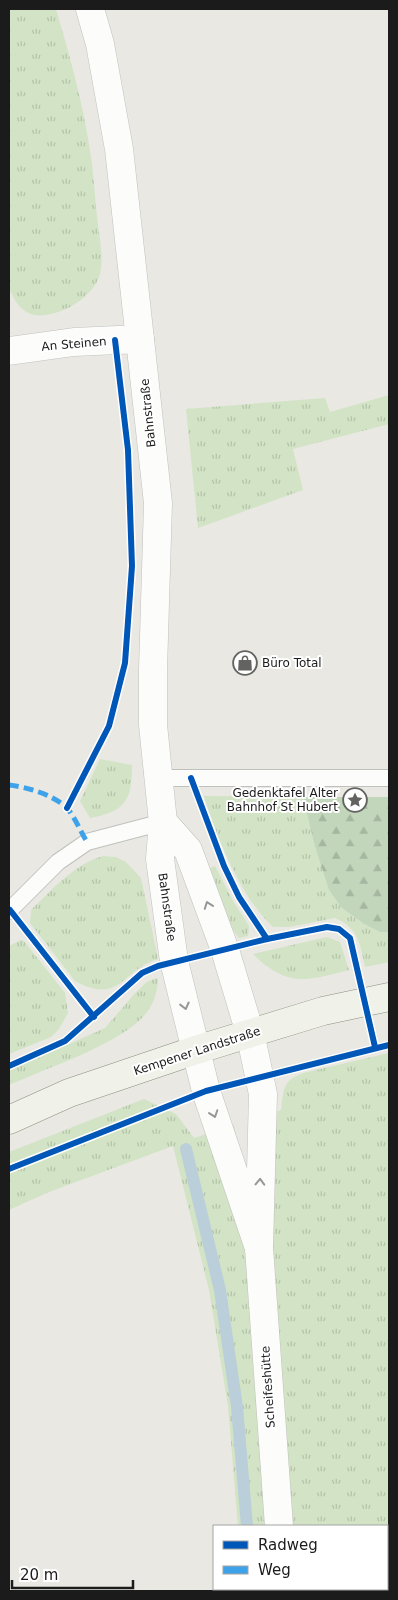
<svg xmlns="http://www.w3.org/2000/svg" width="398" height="1600" viewBox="0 0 398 1600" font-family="'DejaVu Sans',sans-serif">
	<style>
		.grass { fill: url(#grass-tufts) }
		.forest { fill: url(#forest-firs) }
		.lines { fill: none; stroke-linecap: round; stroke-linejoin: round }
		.stream { stroke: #bacfd9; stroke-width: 12 }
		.lane-casing { stroke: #c0c0be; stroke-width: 18 }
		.street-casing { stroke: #c0c0be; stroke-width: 29 }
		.secondary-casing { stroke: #8d907e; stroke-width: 29 }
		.lane { stroke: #fcfcfb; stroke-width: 16 }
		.street { stroke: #fcfcfb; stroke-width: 28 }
		.secondary { stroke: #f0f1e9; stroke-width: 28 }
		.quiet { stroke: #3da2ea; stroke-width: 5; stroke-dasharray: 10 5; stroke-linecap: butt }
		.cycleway-casing { stroke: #fff; stroke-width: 9 }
		.cycleway { stroke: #0057b8; stroke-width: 6 }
		.oneway { stroke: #979796 }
		.labels { text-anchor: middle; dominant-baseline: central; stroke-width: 4; stroke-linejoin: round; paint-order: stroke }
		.street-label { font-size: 12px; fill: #1b1b1b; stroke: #fff }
		.poi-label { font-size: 12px; fill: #1b1b1b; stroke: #fff; text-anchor: start }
	</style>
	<defs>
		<pattern id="grass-tufts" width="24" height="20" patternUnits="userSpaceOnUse" patternTransform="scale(1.25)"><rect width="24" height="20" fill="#d2e4c5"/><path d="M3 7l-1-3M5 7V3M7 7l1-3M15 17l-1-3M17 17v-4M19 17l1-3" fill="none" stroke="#b4c3a9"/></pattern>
		<pattern id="forest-firs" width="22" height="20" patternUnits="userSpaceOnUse" patternTransform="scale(1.25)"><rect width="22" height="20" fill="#c1d6bb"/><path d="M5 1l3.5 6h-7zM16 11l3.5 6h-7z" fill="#a5b7a0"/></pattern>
	</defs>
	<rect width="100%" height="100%" fill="#e9e8e3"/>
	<g class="grass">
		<path d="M 9,9 L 56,9 C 71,60 85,111 92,164 C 94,182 95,199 97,217 C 99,235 104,256 100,274 C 94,296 66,313 45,315 C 28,318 17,307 11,292 L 9,293 Z"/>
		<polygon points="389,395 389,424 293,449 303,490 198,528 186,409 325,398 330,412"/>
		<path d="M 100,759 L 132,765 C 132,800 126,811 90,818 L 80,801 Z"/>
		<path d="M 204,796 L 303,797 L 314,843 L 342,908 L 364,924 L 380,932 L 389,932 L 389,962 L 365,967 C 360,944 359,928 335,918 L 289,927 L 273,927 C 241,898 217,837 204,796 Z"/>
		<path d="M 103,856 L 116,857 L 126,862 L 141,878 L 158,959 C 122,969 121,1006 75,981 L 30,923 L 31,910 C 53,889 73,865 103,856 Z"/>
		<polygon points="215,866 233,901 249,926 248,936 239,938 229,925 208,869"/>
		<path d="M 327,937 L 340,942 L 349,970 C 307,981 287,988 253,954 Z"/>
		<polygon points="21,940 24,941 65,993 68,1013 59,1029 51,1037 9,1054 9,946"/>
		<path d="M 156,978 L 158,980 C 157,994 153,1007 142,1018 C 114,1046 47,1068 9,1085 L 9,1071 L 105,1028 L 136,992 L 147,982 Z"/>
		<path d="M 389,1053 L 389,1591 L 244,1591 L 244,1589 L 387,1589 L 387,1526 L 238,1526 L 228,1406 L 209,1290 L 173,1146 L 49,1192 L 9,1210 L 9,1152 L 144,1099 L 176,1114 L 194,1138 L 234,1125 L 242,1167 L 248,1173 L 251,1120 L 281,1110 C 284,1087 283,1079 307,1072 Z"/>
	</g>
	<polygon class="forest" points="303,797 389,797 389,932 380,932 364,924 342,908 329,890 314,843"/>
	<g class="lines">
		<g class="stream">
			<polyline points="186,1149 220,1290 237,1407 247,1526"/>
			<polyline points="253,1589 253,1591"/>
		</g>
		<g class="lane-casing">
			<g id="lane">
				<polyline points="157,778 389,778"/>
				<polyline points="9,911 58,862 87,842 163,822"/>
			</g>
		</g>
		<g class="street-casing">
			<g id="street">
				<polyline points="90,9 100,44 119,149 158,503 153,670 153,725 163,822 160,859 174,961 206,1091 259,1248"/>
				<polyline points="9,351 74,342 140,339"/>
				<polyline points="163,822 188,850 225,950 250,1033 263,1094 259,1248 279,1526"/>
				<polyline points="285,1589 285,1591"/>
			</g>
		</g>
		<g class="secondary-casing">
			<polyline id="secondary" points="9,1120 69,1093 196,1050 323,1011 389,997"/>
		</g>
		<use href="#lane" class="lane"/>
		<use href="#street" class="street"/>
		<use href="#secondary" class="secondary"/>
		<path class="quiet" d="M 9,785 C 27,787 54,795 67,808 C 74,816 81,832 87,842"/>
		<g class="cycleway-casing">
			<g id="cycleway">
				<polyline points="191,778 224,866 239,897 267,939"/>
				<polyline points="67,808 109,726 125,663 132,566 128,450 115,340"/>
				<polyline points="10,910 94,1017"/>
				<polyline points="9,1066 65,1041 142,973 158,966 267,939 327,927 339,929 350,938 375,1047"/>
				<polyline points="9,1169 206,1091 389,1045"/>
			</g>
		</g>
		<use href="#cycleway" class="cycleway"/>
	</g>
	<defs><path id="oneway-chevron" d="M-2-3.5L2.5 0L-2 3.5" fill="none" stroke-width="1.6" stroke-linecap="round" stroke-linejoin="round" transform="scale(1.25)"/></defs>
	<g class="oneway">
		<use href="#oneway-chevron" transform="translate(208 905) rotate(-110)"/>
		<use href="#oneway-chevron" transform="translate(185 1006) rotate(76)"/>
		<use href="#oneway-chevron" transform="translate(214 1114) rotate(71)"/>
		<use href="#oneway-chevron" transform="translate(260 1182) rotate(-88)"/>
	</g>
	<defs>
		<g id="shop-ring" transform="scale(1.25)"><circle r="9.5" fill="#fff" stroke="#636361" stroke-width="1.5"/><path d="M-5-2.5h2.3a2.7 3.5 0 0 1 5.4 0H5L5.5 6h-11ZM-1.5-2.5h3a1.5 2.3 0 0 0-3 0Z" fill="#636361"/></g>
		<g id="sight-ring" transform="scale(1.25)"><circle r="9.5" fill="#fff" stroke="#636361" stroke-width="1.5"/><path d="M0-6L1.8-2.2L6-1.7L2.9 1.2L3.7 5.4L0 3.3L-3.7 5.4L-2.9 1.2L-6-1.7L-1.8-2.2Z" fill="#636361"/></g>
	</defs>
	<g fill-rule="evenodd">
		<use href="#shop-ring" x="245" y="663"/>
		<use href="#sight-ring" x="355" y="800"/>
	</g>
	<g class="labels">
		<g class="street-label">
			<text transform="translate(74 344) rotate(-5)">An Steinen</text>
			<text transform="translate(148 413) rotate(-96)">Bahnstraße</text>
			<text transform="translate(167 907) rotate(82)">Bahnstraße</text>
			<text transform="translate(197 1051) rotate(-18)">Kempener Landstraße</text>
			<text transform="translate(268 1387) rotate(-94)">Scheifeshütte</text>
		</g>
		<g class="poi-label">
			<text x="262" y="663">Büro Total</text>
			<text x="338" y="793" text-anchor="end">Gedenktafel Alter<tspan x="338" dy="14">Bahnhof St Hubert</tspan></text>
		</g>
	</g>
	<rect width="398" height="1600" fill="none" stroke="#1b1b1b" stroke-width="20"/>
	<rect x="213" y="1525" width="175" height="65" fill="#ffffff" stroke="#a4a4a4"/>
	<rect x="223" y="1541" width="25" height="8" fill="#0057b8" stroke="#a4a4a4"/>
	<text x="258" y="1550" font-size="15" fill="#1b1b1b">Radweg</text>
	<rect x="223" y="1566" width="25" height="8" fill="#3da2ea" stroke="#a4a4a4"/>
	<text x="258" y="1575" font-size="15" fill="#1b1b1b">Weg</text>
	<path d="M12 1580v8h121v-8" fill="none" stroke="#1b1b1b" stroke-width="2.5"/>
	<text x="20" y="1580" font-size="15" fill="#1b1b1b" stroke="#ffffff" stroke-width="4" paint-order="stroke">20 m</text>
</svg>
